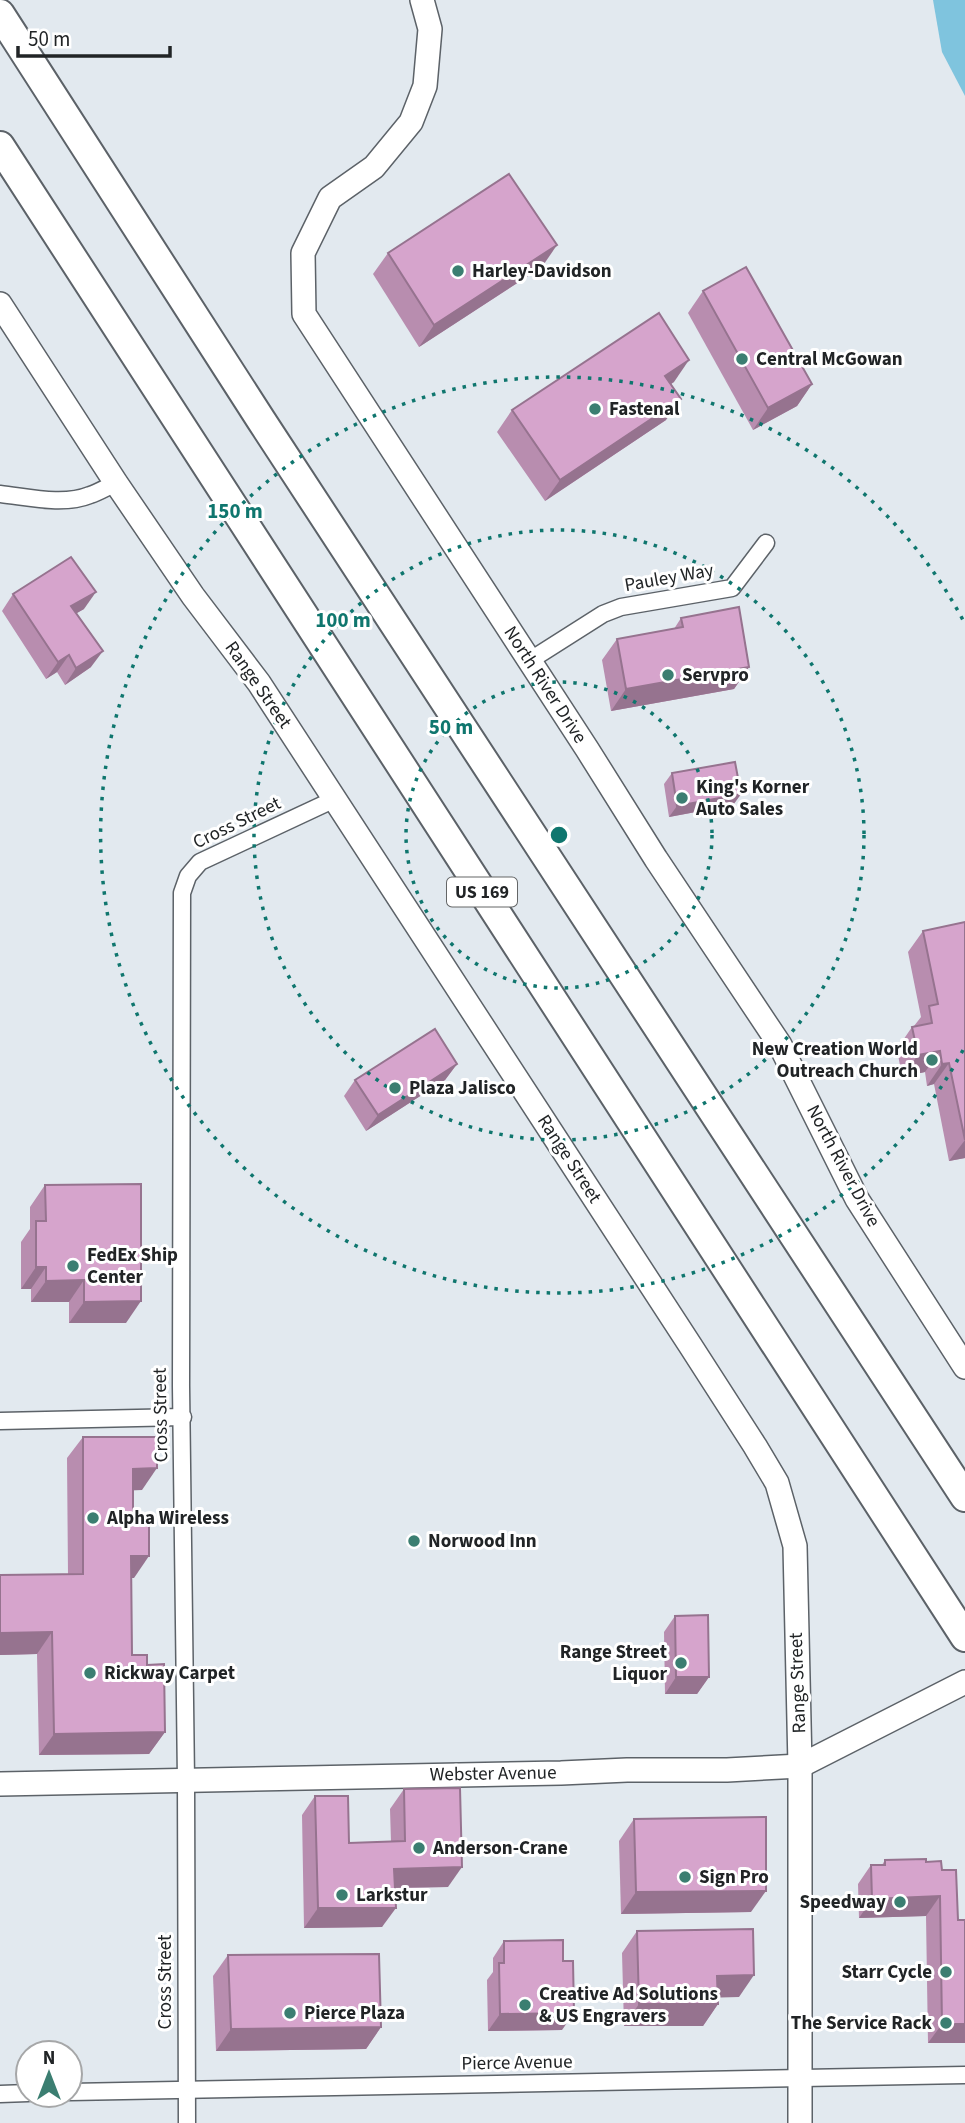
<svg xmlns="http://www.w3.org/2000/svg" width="965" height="2123" viewBox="0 0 965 2123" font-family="'Source Sans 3',sans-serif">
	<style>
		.water { fill: #7fc4de }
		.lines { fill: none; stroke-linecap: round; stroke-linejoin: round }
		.street-casing { stroke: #5c6268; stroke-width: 19 }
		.secondary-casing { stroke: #5c6268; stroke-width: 26 }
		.highway-casing { stroke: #5c6268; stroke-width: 32 }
		.street { stroke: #fff; stroke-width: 16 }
		.secondary { stroke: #fff; stroke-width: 23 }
		.highway { stroke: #fff; stroke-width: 28 }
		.wall { fill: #b88daf }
		.shaded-wall { fill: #96738f }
		.building { fill: #d6a4cc; stroke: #96738f; stroke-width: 2 }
		.ring { fill: none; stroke: #0f766e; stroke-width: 3.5; stroke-dasharray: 3.5 7 }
		.poi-dot { fill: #3b7e71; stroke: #fff; stroke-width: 2.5 }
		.labels { text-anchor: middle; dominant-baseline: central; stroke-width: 6; stroke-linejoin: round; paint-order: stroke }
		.shield { fill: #fff; stroke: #646667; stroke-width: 2 }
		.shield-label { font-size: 18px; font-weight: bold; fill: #212426 }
		.poi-label { font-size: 19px; font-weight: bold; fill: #212426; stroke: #fff; text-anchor: start }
		.street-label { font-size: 19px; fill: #212426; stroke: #fff }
		.centre { fill: #0f766e; stroke: #fff; stroke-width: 3.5 }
		.ring-label { font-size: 21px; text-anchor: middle; font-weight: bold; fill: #0f766e; stroke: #fff; stroke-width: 6; stroke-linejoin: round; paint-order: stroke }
	</style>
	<rect width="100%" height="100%" fill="#e2e9ef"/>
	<polygon class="water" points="933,0 965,0 965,96 942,52"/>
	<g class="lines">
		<g class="street-casing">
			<g id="street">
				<path d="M 0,494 C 28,497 63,506 90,495 C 99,492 107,487 116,483"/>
				<polyline points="529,661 603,614 621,607 732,588 766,543"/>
				<polyline points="0,1421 183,1417"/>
				<polyline points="70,2092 965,2075"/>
				<polyline points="0,2094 28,2093"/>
				<polyline points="187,2123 186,1780 181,1386 182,893 188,876 200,862 335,799"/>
			</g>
		</g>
		<g class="secondary-casing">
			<g id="secondary">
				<polyline points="422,0 430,29 425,86 411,122 374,167 330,198 303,253 304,314 587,749 656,859 780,1045 857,1199 965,1367"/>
				<polyline points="0,304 116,483 193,596 259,683 690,1345 755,1446 777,1483 795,1546 800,1766 800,2123"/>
				<polyline points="0,1784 561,1773 627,1770 727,1770 800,1766 965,1682"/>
			</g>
		</g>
		<g class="highway-casing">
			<g id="highway">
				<polyline points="0,14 261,420 965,1497"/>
				<polyline points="0,146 965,1637"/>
			</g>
		</g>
		<use href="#street" class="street"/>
		<use href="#secondary" class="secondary"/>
		<use href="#highway" class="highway"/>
	</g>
	<g class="wall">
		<polygon points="388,253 542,267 419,347 373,274"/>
		<polygon points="703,291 812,384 797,406 753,430 688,313"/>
		<polygon points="674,382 671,384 666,420 545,501 497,432 512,410"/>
		<polygon points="13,594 84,609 76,613 91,667 65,685 57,672 46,679 2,611"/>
		<polygon points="681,618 749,667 734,689 611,711 602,660 617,639 674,629"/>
		<polygon points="672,773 741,794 733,805 669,817 664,784"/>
		<polygon points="965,922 965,1158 949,1161 934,1084 927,1086 925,1072 902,1077 897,1049 912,1027 914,1026 921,1017 908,952 923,931"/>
		<polygon points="457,1064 445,1080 366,1131 344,1096 355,1080"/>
		<polygon points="45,1185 126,1323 69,1323 69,1302 31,1302 31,1289 21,1289 21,1242 30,1229 30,1207"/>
		<polygon points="83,1437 142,1490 133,1490 134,1578 131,1578 132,1655 147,1665 165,1732 149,1754 39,1755 37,1654 0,1655 0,1575 68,1574 67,1458"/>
		<polygon points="675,1616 709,1677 697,1694 665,1694 664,1632"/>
		<polygon points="404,1789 448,1887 395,1888 382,1927 304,1928 302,1815 315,1796 349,1843 391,1842 390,1809"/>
		<polygon points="634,1819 751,1912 621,1914 619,1841"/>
		<polygon points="885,1860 926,1862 942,1870 958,1920 965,2043 928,2043 926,1916 859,1918 858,1884 871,1865 882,1865"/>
		<polygon points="637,1931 739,1997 718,1997 718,2004 703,2026 624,2026 622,1953"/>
		<polygon points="504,1941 562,2030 488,2031 487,1980 493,1972 493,1958"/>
		<polygon points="228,1955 381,2027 366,2049 216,2051 213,1976"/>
	</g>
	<g class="shaded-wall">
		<polygon points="557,245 542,267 419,347 434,325"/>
		<polygon points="689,360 674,382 650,397 665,376"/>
		<polygon points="812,384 797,406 753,430 768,408"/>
		<polygon points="681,399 666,420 545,501 560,480"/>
		<polygon points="96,592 84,609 60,623 71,606"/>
		<polygon points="103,651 91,667 65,685 76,668"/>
		<polygon points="69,655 57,672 46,679 58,662"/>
		<polygon points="749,667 734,689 611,711 626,689"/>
		<polygon points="741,794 733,805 669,817 677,806"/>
		<polygon points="940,1051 925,1072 902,1077 918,1055"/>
		<polygon points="949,1063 934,1084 927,1086 942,1064"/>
		<polygon points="457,1064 445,1080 366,1131 378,1115"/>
		<polygon points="965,1140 965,1158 949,1161"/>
		<polygon points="36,1267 46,1267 31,1289 21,1289"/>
		<polygon points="84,1280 69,1302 31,1302 46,1281"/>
		<polygon points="141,1301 126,1323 69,1323 84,1302"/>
		<polygon points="157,1468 142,1490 118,1491 133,1469"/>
		<polygon points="131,1556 149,1556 134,1578 116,1578"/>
		<polygon points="52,1632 37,1654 0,1655 0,1633"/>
		<polygon points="676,1677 709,1677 697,1694 665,1694"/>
		<polygon points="165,1732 149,1754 39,1755 54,1734"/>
		<polygon points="462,1867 448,1887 380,1888 394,1869"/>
		<polygon points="766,1891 751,1912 621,1914 636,1892"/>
		<polygon points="940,1896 926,1916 859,1918 872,1899"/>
		<polygon points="318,1908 396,1908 382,1927 304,1928"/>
		<polygon points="754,1975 739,1997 702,1998 717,1976"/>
		<polygon points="639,2004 718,2004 703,2026 624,2026"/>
		<polygon points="574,2013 562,2030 488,2031 500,2014"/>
		<polygon points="942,2024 965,2024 965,2043 928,2043"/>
		<polygon points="381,2027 366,2049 216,2051 231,2029"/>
	</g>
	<g class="building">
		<polygon points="509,174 557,245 434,325 388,253"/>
		<polygon points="746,267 812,384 768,408 703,291"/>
		<polygon points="659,313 689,360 665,376 681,399 560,480 512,410"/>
		<polygon points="71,557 96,592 71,606 103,651 76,668 69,655 58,662 13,594"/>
		<polygon points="739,607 749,667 626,689 617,639 683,627 681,618"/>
		<polygon points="735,762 741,794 677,806 672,773"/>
		<polygon points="965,922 965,1140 949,1063 942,1064 940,1051 918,1055 912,1027 932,1023 929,1006 938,1004 923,931"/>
		<polygon points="435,1029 457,1064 378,1115 355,1080"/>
		<polygon points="141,1184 141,1301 84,1302 84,1280 46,1281 46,1267 36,1267 36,1221 46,1221 45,1185"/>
		<polygon points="83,1437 157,1437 157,1468 133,1469 133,1523 149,1523 149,1556 131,1556 132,1655 147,1655 147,1665 164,1664 165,1732 54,1734 52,1632 0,1633 0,1575 83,1574"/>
		<polygon points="708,1615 709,1677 676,1677 675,1616"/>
		<polygon points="460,1788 462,1867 394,1869 396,1908 318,1908 315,1796 348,1796 349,1843 405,1841 404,1789"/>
		<polygon points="766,1817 766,1891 636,1892 634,1819"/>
		<polygon points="926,1859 926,1862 941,1861 942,1870 956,1870 958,1920 965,1920 965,2024 942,2024 940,1896 872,1899 871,1865 885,1865 885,1860"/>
		<polygon points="753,1929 754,1975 717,1976 718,2004 639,2004 637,1931"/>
		<polygon points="563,1940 563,1961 573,1961 574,2013 500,2014 499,1963 504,1963 504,1941"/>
		<polygon points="379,1954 381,2027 231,2029 228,1955"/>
	</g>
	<g class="ring">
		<circle cx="559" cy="835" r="153"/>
		<circle cx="559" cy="835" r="305"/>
		<path d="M963 1050A458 458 0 1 1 963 620"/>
	</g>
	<g class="poi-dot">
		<circle cx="458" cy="271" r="7"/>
		<circle cx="742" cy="359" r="7"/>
		<circle cx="595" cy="409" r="7"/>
		<circle cx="668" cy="675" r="7"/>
		<circle cx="682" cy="798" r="7"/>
		<circle cx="932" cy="1060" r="7"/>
		<circle cx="395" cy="1088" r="7"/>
		<circle cx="73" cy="1266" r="7"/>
		<circle cx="93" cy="1518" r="7"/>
		<circle cx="414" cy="1541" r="7"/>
		<circle cx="681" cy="1663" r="7"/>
		<circle cx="90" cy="1673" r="7"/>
		<circle cx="419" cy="1848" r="7"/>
		<circle cx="685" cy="1877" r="7"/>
		<circle cx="342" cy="1895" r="7"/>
		<circle cx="900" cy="1902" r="7"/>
		<circle cx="946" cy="1972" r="7"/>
		<circle cx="525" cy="2005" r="7"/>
		<circle cx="290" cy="2013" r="7"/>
		<circle cx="946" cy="2023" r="7"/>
	</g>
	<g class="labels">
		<rect class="shield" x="447" y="877.5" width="70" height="29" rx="5"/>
		<g class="shield-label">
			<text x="482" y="892">US 169</text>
		</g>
		<g class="poi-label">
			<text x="472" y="271">Harley-Davidson</text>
			<text x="756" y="359">Central McGowan</text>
			<text x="609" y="409">Fastenal</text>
			<text x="682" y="675">Servpro</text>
			<text x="696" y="787">King's Korner<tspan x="696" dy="22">Auto Sales</tspan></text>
			<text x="918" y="1049" text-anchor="end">New Creation World<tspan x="918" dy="22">Outreach Church</tspan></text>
			<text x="409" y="1088">Plaza Jalisco</text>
			<text x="87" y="1255">FedEx Ship<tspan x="87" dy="22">Center</tspan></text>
			<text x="107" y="1518">Alpha Wireless</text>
			<text x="428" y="1541">Norwood Inn</text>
			<text x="667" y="1652" text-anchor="end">Range Street<tspan x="667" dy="22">Liquor</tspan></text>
			<text x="104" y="1673">Rickway Carpet</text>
			<text x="433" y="1848">Anderson-Crane</text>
			<text x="699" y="1877">Sign Pro</text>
			<text x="356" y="1895">Larkstur</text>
			<text x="886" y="1902" text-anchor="end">Speedway</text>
			<text x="932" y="1972" text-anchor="end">Starr Cycle</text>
			<text x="539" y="1994">Creative Ad Solutions<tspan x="539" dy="22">&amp; US Engravers</tspan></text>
			<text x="304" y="2013">Pierce Plaza</text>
			<text x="932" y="2023" text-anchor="end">The Service Rack</text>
		</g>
		<g class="street-label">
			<text transform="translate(669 578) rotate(-10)">Pauley Way</text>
			<text transform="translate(258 685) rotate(55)">Range Street</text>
			<text transform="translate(545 685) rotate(57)">North River Drive</text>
			<text transform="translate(237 823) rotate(-26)">Cross Street</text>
			<text transform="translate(569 1159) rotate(57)">Range Street</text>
			<text transform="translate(843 1166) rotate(62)">North River Drive</text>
			<text transform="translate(161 1415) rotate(-91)">Cross Street</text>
			<text transform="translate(798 1683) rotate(-92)">Range Street</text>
			<text transform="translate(493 1774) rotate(-1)">Webster Avenue</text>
			<text transform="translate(165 1982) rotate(-90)">Cross Street</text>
			<text transform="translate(517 2063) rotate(-1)">Pierce Avenue</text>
		</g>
	</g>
	<circle cx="559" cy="835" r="10" class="centre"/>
	<g class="ring-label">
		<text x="235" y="518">150 m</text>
		<text x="343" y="627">100 m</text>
		<text x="451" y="734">50 m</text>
	</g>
	<g transform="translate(49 2074)"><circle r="33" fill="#ffffff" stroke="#a6a7a8" stroke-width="2"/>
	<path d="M0-5L12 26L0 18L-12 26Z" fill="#3b7e71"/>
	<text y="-10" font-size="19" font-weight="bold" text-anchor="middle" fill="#212426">N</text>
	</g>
	<path d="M18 46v10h152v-10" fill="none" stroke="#212426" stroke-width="3.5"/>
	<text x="28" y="46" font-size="21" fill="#212426" stroke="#ffffff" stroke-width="5" paint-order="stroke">50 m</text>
</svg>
